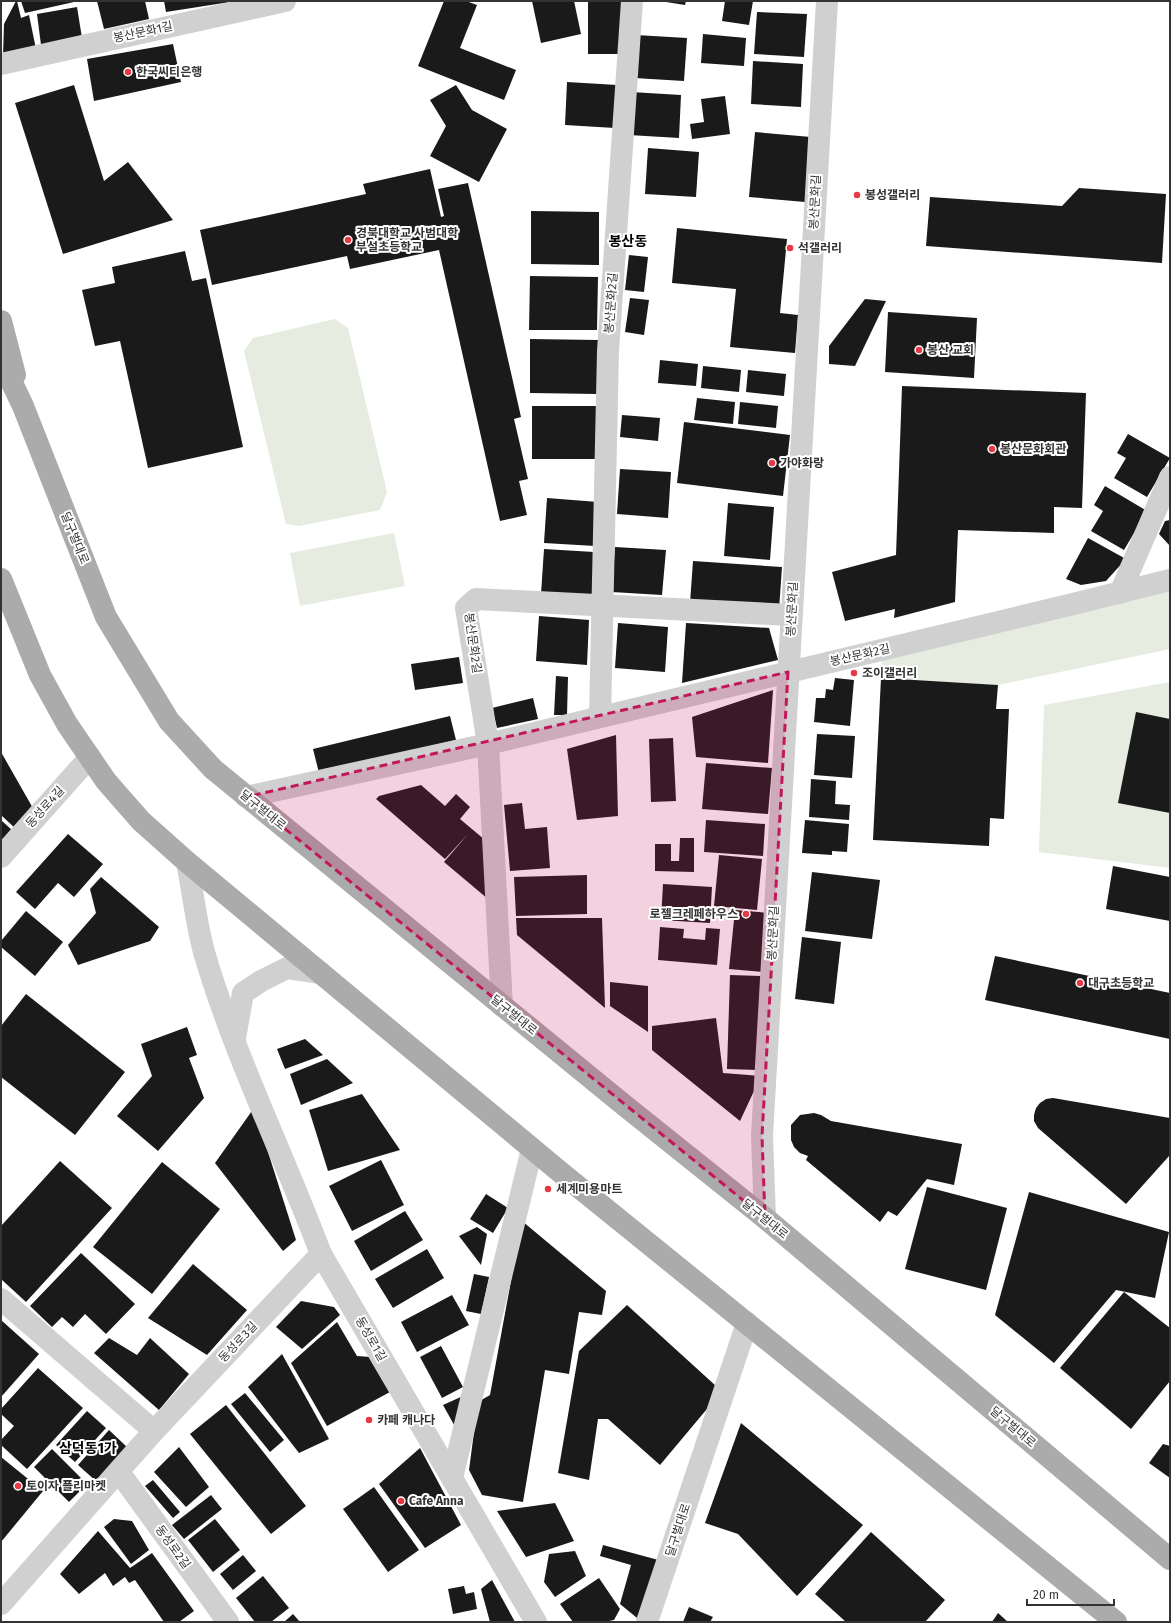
<svg xmlns="http://www.w3.org/2000/svg" width="1171" height="1623" viewBox="0 0 1171 1623" font-family="'Fira Sans','Noto Sans KR',sans-serif">
	<style>
		.green { fill: #e6ecdf }
		.building { fill: #1a1a1a }
		.lines { fill: none; stroke-linecap: round; stroke-linejoin: round }
		.minor { stroke: #d0d0d0; stroke-width: 22 }
		.major { stroke: #ababab; stroke-width: 22 }
		.marked { fill: #c2185b; fill-opacity: 0.2; stroke: #c2185b; stroke-width: 3; stroke-dasharray: 8 5; stroke-linejoin: round }
		.poi-dot { fill: #e63946; stroke: #fff; stroke-width: 1.5 }
		.labels { text-anchor: middle; dominant-baseline: central; stroke-width: 4; stroke-linejoin: round; paint-order: stroke }
		.street-label { font-size: 12px; fill: #333; stroke: #fff }
		.poi-label { font-size: 12px; font-weight: bold; fill: #333; stroke: #fff; text-anchor: start }
		.quarter-label { font-size: 14px; font-weight: bold; fill: #000; stroke: #fff }
	</style>
	<rect width="100%" height="100%" fill="#fff"/>
	<g class="green">
		<polygon points="335,319 348,328 387,492 380,510 299,526 286,524 244,351 253,338"/>
		<polygon points="394,533 405,586 300,606 290,553"/>
		<polygon points="1170,580 1170,649 998,685 881,678 881,653"/>
		<polygon points="1170,682 1170,868 1039,852 1044,705"/>
	</g>
	<g class="building">
		<polygon points="16,1 17,1 21,18 29,15 36,49 3,56 4,24"/>
		<polygon points="21,1 74,1 74,2 25,13"/>
		<polygon points="97,1 145,1 149,19 104,29"/>
		<polygon points="164,1 230,1 230,2 166,12"/>
		<polygon points="444,1 466,1 477,5 460,48 516,70 504,100 418,66"/>
		<polygon points="532,1 574,1 581,34 541,43"/>
		<polygon points="588,1 621,1 622,54 588,54"/>
		<polygon points="666,1 686,1 685,5 666,2"/>
		<polygon points="725,1 753,1 749,25 722,21"/>
		<polygon points="77,7 82,38 41,45 37,14"/>
		<polygon points="757,12 807,14 804,57 754,54"/>
		<polygon points="703,34 746,38 744,66 701,63"/>
		<polygon points="636,35 687,38 684,81 634,78"/>
		<polygon points="173,44 181,82 94,101 87,59"/>
		<polygon points="753,61 803,64 801,107 751,104"/>
		<polygon points="567,82 617,85 615,128 565,125"/>
		<polygon points="74,85 104,181 128,162 173,220 63,254 15,103"/>
		<polygon points="456,85 472,110 507,129 479,182 430,156 446,126 430,100"/>
		<polygon points="631,92 681,95 679,138 629,135"/>
		<polygon points="725,96 730,134 692,139 690,124 704,122 701,99"/>
		<polygon points="755,132 811,137 805,202 749,197"/>
		<polygon points="648,148 699,152 696,197 645,194"/>
		<polygon points="430,169 441,217 444,216 438,189 468,183 521,417 514,419 528,479 519,481 527,515 500,521 439,250 350,269 347,256 212,285 200,230 366,194 363,184"/>
		<polygon points="1079,188 1166,194 1162,263 926,246 930,197 1062,206"/>
		<polygon points="531,211 599,212 599,265 531,264"/>
		<polygon points="677,228 787,239 780,313 798,315 795,353 730,347 736,289 672,283"/>
		<polygon points="185,251 192,281 206,278 243,447 148,468 120,341 95,346 82,290 115,283 112,267"/>
		<polygon points="629,255 648,257 644,292 625,290"/>
		<polygon points="530,276 598,277 597,330 529,330"/>
		<polygon points="630,298 649,300 644,335 625,332"/>
		<polygon points="865,299 886,301 855,366 829,364 829,346"/>
		<polygon points="888,312 977,318 974,378 885,372"/>
		<polygon points="530,339 598,340 598,394 530,393"/>
		<polygon points="660,360 698,364 696,386 658,383"/>
		<polygon points="703,366 741,370 739,392 701,388"/>
		<polygon points="748,370 786,374 784,396 746,392"/>
		<polygon points="902,386 1086,393 1082,508 1054,507 1054,533 958,530 955,602 894,618 895,609 845,621 832,572 896,555"/>
		<polygon points="697,398 735,402 733,424 694,420"/>
		<polygon points="740,402 778,406 776,428 738,424"/>
		<polygon points="532,406 600,406 599,459 532,459"/>
		<polygon points="622,415 660,418 658,441 620,437"/>
		<polygon points="684,422 790,435 783,496 677,483"/>
		<polygon points="1128,434 1170,458 1147,497 1114,478 1126,458 1117,453"/>
		<polygon points="620,469 671,472 668,518 617,514"/>
		<polygon points="1105,486 1147,511 1124,550 1091,531 1103,511 1094,505"/>
		<polygon points="547,498 598,502 595,546 544,543"/>
		<polygon points="728,503 774,507 770,560 724,556"/>
		<polygon points="1170,520 1170,546 1159,534 1165,521"/>
		<polygon points="1088,538 1126,559 1106,581 1081,585 1066,579"/>
		<polygon points="615,547 666,550 662,595 612,592"/>
		<polygon points="544,549 594,552 592,597 541,594"/>
		<polygon points="693,561 782,567 779,610 690,603"/>
		<polygon points="539,616 589,620 587,665 536,661"/>
		<polygon points="618,623 668,627 665,672 615,668"/>
		<polygon points="686,623 769,628 778,660 682,683"/>
		<polygon points="459,657 463,683 415,690 411,664"/>
		<polygon points="556,676 568,677 567,715 554,715"/>
		<polygon points="835,678 854,680 850,726 814,722 816,698 825,698 826,689 833,690"/>
		<polygon points="881,678 998,685 996,709 1009,709 1004,819 990,818 989,846 873,840"/>
		<polygon points="773,690 768,763 696,757 692,717"/>
		<polygon points="533,698 538,719 497,728 492,708"/>
		<polygon points="1136,712 1170,719 1170,813 1118,803"/>
		<polygon points="450,716 456,740 319,773 313,749"/>
		<polygon points="817,734 855,736 852,778 814,775"/>
		<polygon points="616,735 618,816 577,820 567,749"/>
		<polygon points="673,738 676,801 651,802 649,739"/>
		<polygon points="1,752 34,810 17,830 1,815"/>
		<polygon points="706,763 772,768 768,814 702,809"/>
		<polygon points="811,779 836,781 835,804 850,805 849,820 809,817"/>
		<polygon points="421,785 445,806 456,794 470,807 460,819 491,845 488,899 444,862 468,834 445,859 376,799 379,796"/>
		<polygon points="522,803 525,829 547,827 550,868 510,871 504,805"/>
		<polygon points="1,820 13,831 1,847"/>
		<polygon points="706,820 765,824 763,856 704,852"/>
		<polygon points="805,820 849,824 847,852 832,851 832,855 802,853"/>
		<polygon points="68,834 103,864 74,897 58,883 35,909 16,892"/>
		<polygon points="680,838 694,838 694,872 655,871 655,844 671,844 671,861 679,861"/>
		<polygon points="719,855 762,859 757,910 714,906"/>
		<polygon points="1113,866 1170,877 1170,921 1106,909"/>
		<polygon points="812,872 880,880 872,939 805,931"/>
		<polygon points="587,875 587,914 516,916 514,877"/>
		<polygon points="101,877 159,927 150,941 78,965 68,945 96,913 90,889"/>
		<polygon points="663,884 712,887 710,923 661,920"/>
		<polygon points="735,910 769,913 763,972 729,969"/>
		<polygon points="26,911 63,942 35,976 1,947 1,941"/>
		<polygon points="516,918 602,918 605,1008 517,935"/>
		<polygon points="660,927 684,929 683,938 705,940 706,928 720,929 717,965 658,960"/>
		<polygon points="802,937 841,942 834,1004 795,999"/>
		<polygon points="995,956 1170,993 1170,1039 985,1000"/>
		<polygon points="730,975 761,976 757,1070 727,1069"/>
		<polygon points="610,982 648,986 648,1032 610,1006"/>
		<polygon points="26,994 125,1072 75,1135 1,1077 1,1026"/>
		<polygon points="716,1018 723,1073 761,1076 740,1121 652,1050 652,1026"/>
		<polygon points="187,1027 197,1055 189,1058 204,1098 158,1151 117,1116 152,1076 141,1044"/>
		<polygon points="305,1039 323,1055 285,1069 277,1049"/>
		<polygon points="327,1059 353,1083 301,1105 290,1074"/>
		<polygon points="362,1094 400,1150 328,1171 309,1110"/>
		<polygon points="1053,1098 1170,1118 1170,1155 1126,1204 1038,1128 1034,1121 1034,1115 1036,1108 1040,1103 1046,1099"/>
		<polygon points="254,1108 296,1240 283,1251 215,1163"/>
		<polygon points="814,1113 821,1115 831,1121 962,1144 954,1185 927,1179 897,1216 888,1211 880,1222 806,1160 808,1156 800,1153 794,1147 791,1140 791,1125 800,1115"/>
		<polygon points="381,1160 404,1205 352,1231 329,1186"/>
		<polygon points="60,1161 112,1208 26,1302 1,1279 1,1226"/>
		<polygon points="162,1162 220,1209 152,1294 93,1247"/>
		<polygon points="927,1187 1007,1208 986,1290 905,1269"/>
		<polygon points="1029,1192 1169,1232 1155,1298 1116,1290 1054,1363 995,1315"/>
		<polygon points="486,1194 508,1208 493,1233 470,1219"/>
		<polygon points="405,1211 423,1240 371,1271 354,1241"/>
		<polygon points="522,1221 606,1291 602,1315 579,1312 569,1374 545,1370 523,1502 482,1495 469,1470 478,1402 490,1395"/>
		<polygon points="477,1227 487,1234 481,1265 459,1236"/>
		<polygon points="427,1249 444,1278 393,1308 375,1279"/>
		<polygon points="81,1253 135,1304 106,1334 85,1314 73,1327 62,1317 52,1327 30,1306"/>
		<polygon points="193,1264 247,1310 207,1355 148,1318"/>
		<polygon points="474,1274 489,1277 481,1314 466,1311"/>
		<polygon points="1124,1292 1170,1328 1170,1381 1131,1429 1060,1368"/>
		<polygon points="452,1295 469,1325 417,1352 401,1322"/>
		<polygon points="301,1301 334,1307 340,1315 302,1349 276,1327"/>
		<polygon points="627,1305 716,1386 717,1397 660,1465 608,1419 598,1419 589,1480 558,1473 579,1351"/>
		<polygon points="1,1320 39,1354 1,1397"/>
		<polygon points="337,1322 357,1356 371,1357 390,1392 327,1426 291,1363"/>
		<polygon points="109,1338 137,1355 150,1338 189,1374 159,1410 94,1353"/>
		<polygon points="441,1346 463,1387 442,1398 420,1357"/>
		<polygon points="282,1354 329,1439 299,1453 248,1387"/>
		<polygon points="38,1368 83,1408 27,1469 1,1445 1,1440 14,1426 1,1414 1,1409"/>
		<polygon points="245,1393 284,1440 270,1452 231,1404"/>
		<polygon points="463,1396 458,1432 443,1405"/>
		<polygon points="226,1405 306,1506 271,1534 190,1434"/>
		<polygon points="87,1411 106,1428 75,1462 56,1445"/>
		<polygon points="741,1423 863,1525 797,1596 738,1534 705,1523"/>
		<polygon points="109,1430 128,1448 97,1482 78,1465"/>
		<polygon points="1163,1444 1170,1446 1170,1478 1149,1463"/>
		<polygon points="179,1447 209,1487 186,1507 154,1472"/>
		<polygon points="420,1448 461,1525 425,1548 379,1484"/>
		<polygon points="52,1449 87,1484 69,1502 34,1467"/>
		<polygon points="1,1457 43,1491 1,1542"/>
		<polygon points="153,1480 180,1512 173,1518 145,1486"/>
		<polygon points="374,1487 419,1550 388,1572 343,1509"/>
		<polygon points="211,1495 222,1509 184,1539 172,1525"/>
		<polygon points="555,1503 574,1541 526,1557 497,1511"/>
		<polygon points="114,1519 132,1521 149,1550 131,1564 104,1527"/>
		<polygon points="215,1519 240,1550 213,1572 188,1540"/>
		<polygon points="98,1531 130,1568 152,1553 194,1611 179,1622 164,1622 135,1580 129,1583 125,1577 113,1586 105,1573 79,1594 60,1574"/>
		<polygon points="871,1532 945,1600 925,1622 846,1622 815,1594"/>
		<polygon points="603,1545 662,1561 642,1622 620,1604 631,1565 600,1556"/>
		<polygon points="575,1551 586,1576 555,1597 544,1582 549,1554"/>
		<polygon points="243,1555 256,1571 233,1590 220,1574"/>
		<polygon points="263,1576 289,1608 271,1622 255,1622 236,1598"/>
		<polygon points="599,1578 620,1609 614,1620 604,1622 573,1622 560,1604"/>
		<polygon points="492,1580 515,1622 490,1622 481,1589"/>
		<polygon points="464,1586 466,1594 474,1592 477,1609 453,1614 448,1589"/>
		<polygon points="689,1607 713,1617 710,1622 683,1622"/>
		<polygon points="998,1613 1008,1622 992,1622"/>
		<polygon points="293,1614 300,1622 284,1622"/>
	</g>
	<g class="lines">
		<g class="minor">
			<polyline points="1,64 285,1"/>
			<polyline points="1120,593 1170,477"/>
			<polyline points="600,717 608,351 632,1"/>
			<polyline points="246,797 488,744 1069,605 1170,580"/>
			<polyline points="1,857 90,757"/>
			<path d="M 187,862 C 193,892 196,923 204,952 C 234,1055 283,1153 321,1254 L 536,1622"/>
			<polyline points="502,1006 488,744 466,608 476,599 791,615"/>
			<polyline points="235,1038 243,993 261,981 287,968 321,973"/>
			<polyline points="765,1218 762,1136 827,1"/>
			<polyline points="1,1299 154,1431"/>
			<polyline points="119,1472 228,1622"/>
			<polyline points="452,1478 532,1149"/>
			<polyline points="1,1604 154,1431 321,1254"/>
			<polyline points="647,1622 747,1323"/>
		</g>
		<g class="major">
			<polyline points="1,321 15,375"/>
			<polyline points="1,360 23,406 106,617 169,721 213,769 624,1105 765,1218 1170,1559"/>
			<polyline points="1,579 40,675 67,724 106,781 141,821 187,862 565,1176 1116,1622"/>
		</g>
	</g>
	<path class="marked" d="M 788,672 L 762,1136 L 765,1218 L 246,797 Z"/>
	<g class="poi-dot">
		<circle cx="128" cy="72" r="4"/>
		<circle cx="857" cy="195" r="4"/>
		<circle cx="348" cy="240" r="4"/>
		<circle cx="790" cy="248" r="4"/>
		<circle cx="919" cy="350" r="4"/>
		<circle cx="992" cy="449" r="4"/>
		<circle cx="772" cy="463" r="4"/>
		<circle cx="854" cy="673" r="4"/>
		<circle cx="746" cy="914" r="4"/>
		<circle cx="1080" cy="983" r="4"/>
		<circle cx="548" cy="1189" r="4"/>
		<circle cx="369" cy="1420" r="4"/>
		<circle cx="18" cy="1486" r="4"/>
		<circle cx="401" cy="1501" r="4"/>
	</g>
	<g class="labels">
		<g class="street-label">
			<text transform="translate(143 32) rotate(-12)">봉산문화1길</text>
			<text transform="translate(815 202) rotate(-87)">봉산문화길</text>
			<text transform="translate(611 303) rotate(-86)">봉산문화2길</text>
			<text transform="translate(75 538) rotate(68)">달구벌대로</text>
			<text transform="translate(792 609) rotate(-87)">봉산문화길</text>
			<text transform="translate(473 643) rotate(82)">봉산문화2길</text>
			<text transform="translate(860 655) rotate(-13)">봉산문화2길</text>
			<text transform="translate(45 807) rotate(-48)">동성로4길</text>
			<text transform="translate(263 810) rotate(39)">달구벌대로</text>
			<text transform="translate(773 933) rotate(-87)">봉산문화길</text>
			<text transform="translate(514 1015) rotate(39)">달구벌대로</text>
			<text transform="translate(765 1219) rotate(39)">달구벌대로</text>
			<text transform="translate(371 1339) rotate(60)">동성로1길</text>
			<text transform="translate(238 1342) rotate(-47)">동성로3길</text>
			<text transform="translate(1013 1427) rotate(40)">달구벌대로</text>
			<text transform="translate(678 1530) rotate(-72)">달구벌대로</text>
			<text transform="translate(173 1547) rotate(54)">동성로2길</text>
		</g>
		<g class="poi-label">
			<text x="136" y="72">한국씨티은행</text>
			<text x="865" y="195">봉성갤러리</text>
			<text x="356" y="233">경북대학교 사범대학<tspan x="356" dy="14">부설초등학교</tspan></text>
			<text x="798" y="248">석갤러리</text>
			<text x="927" y="350">봉산 교회</text>
			<text x="1000" y="449">봉산문화회관</text>
			<text x="780" y="463">가야화랑</text>
			<text x="862" y="673">조이갤러리</text>
			<text x="738" y="914" text-anchor="end">로젤크레페하우스</text>
			<text x="1088" y="983">대구초등학교</text>
			<text x="556" y="1189">세계미용마트</text>
			<text x="377" y="1420">카페 캐나다</text>
			<text x="26" y="1486">토이자 플리마켓</text>
			<text x="409" y="1501">Cafe Anna</text>
		</g>
		<g class="quarter-label">
			<text x="628" y="241">봉산동</text>
			<text x="88" y="1448">삼덕동1가</text>
		</g>
	</g>
	<rect width="1171" height="1623" fill="none" stroke="#333333" stroke-width="4"/>
	<path d="M1027 1599v6h87v-6" fill="none" stroke="#333333" stroke-width="2"/>
	<text x="1033" y="1599" font-size="12" fill="#333333" stroke="#ffffff" stroke-width="3" paint-order="stroke">20 m</text>
</svg>
